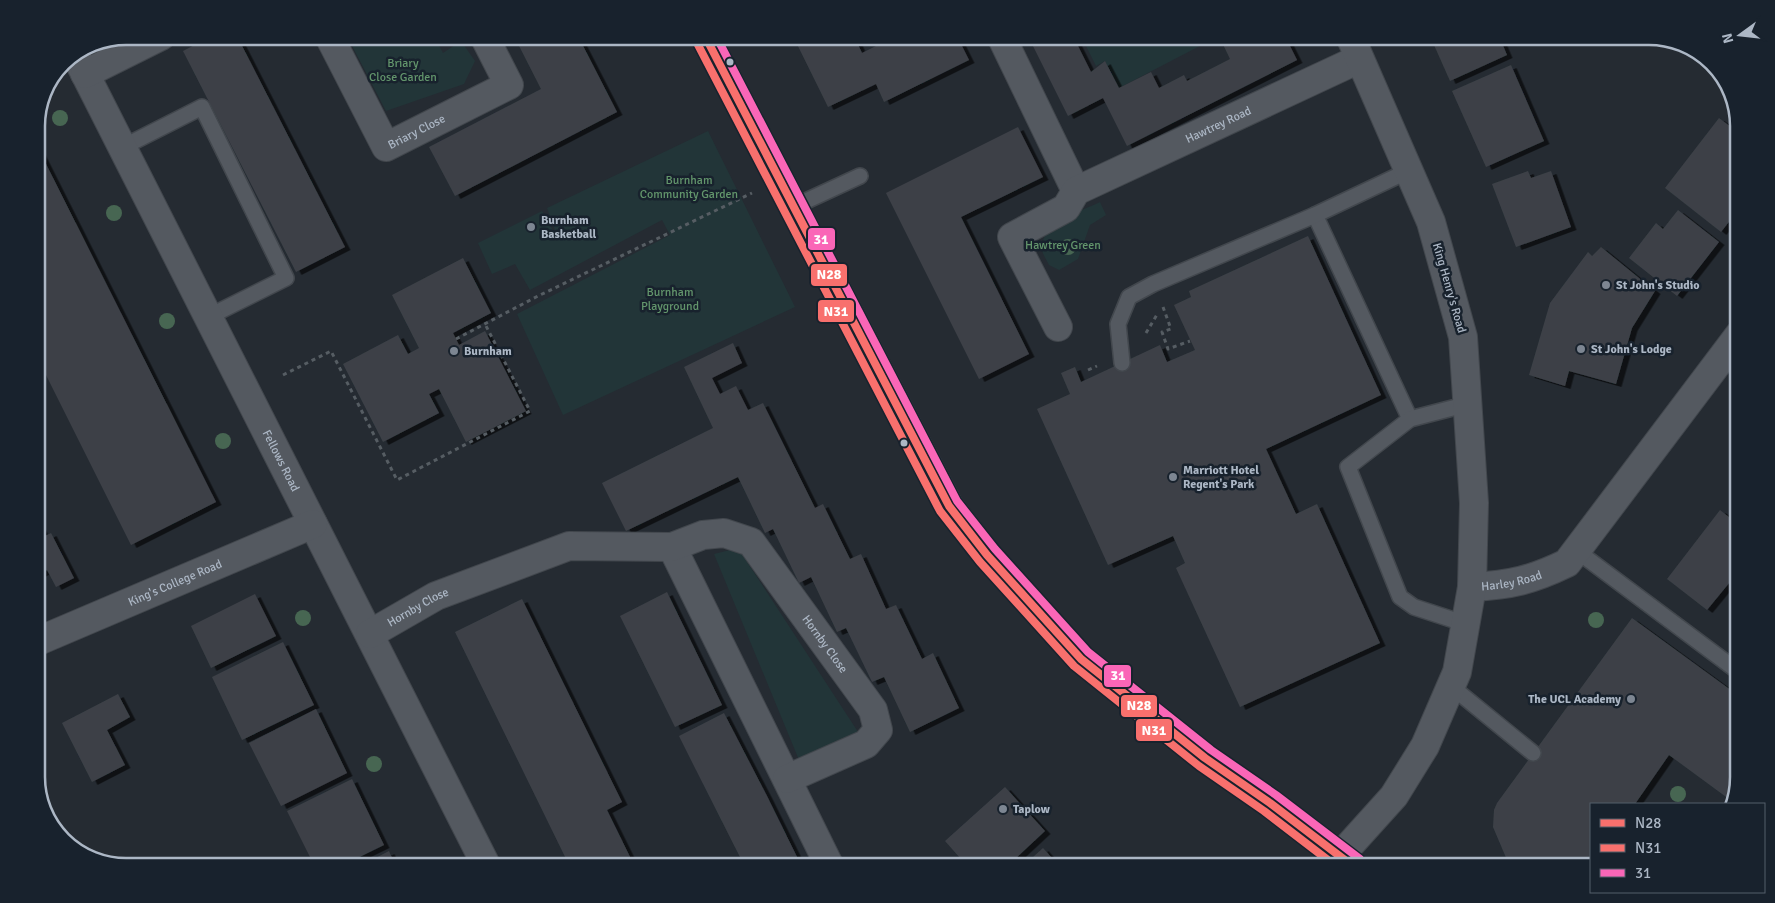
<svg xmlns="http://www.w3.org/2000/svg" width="1775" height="903" viewBox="0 0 1775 903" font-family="Signika,sans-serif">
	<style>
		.green { fill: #223538 }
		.building { fill: #3c4147; filter: url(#shadow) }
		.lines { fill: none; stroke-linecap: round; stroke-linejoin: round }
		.lane-casing { stroke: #42474d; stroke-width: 18 }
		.street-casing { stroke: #42474d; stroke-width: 30 }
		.secondary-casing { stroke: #42474d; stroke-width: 30 }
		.path { stroke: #565d63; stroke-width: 3; stroke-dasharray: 4 4; stroke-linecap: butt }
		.lane { stroke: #545960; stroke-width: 15 }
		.street { stroke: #545960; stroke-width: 28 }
		.secondary { stroke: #585e65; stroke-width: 28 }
		.bus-1-casing { stroke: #18222d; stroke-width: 11 }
		.bus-2-casing { stroke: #18222d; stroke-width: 11 }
		.bus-3-casing { stroke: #18222d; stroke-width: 11 }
		.bus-1 { stroke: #f8706d; stroke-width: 8 }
		.bus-2 { stroke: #f8706d; stroke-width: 8 }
		.bus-3 { stroke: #fa66b7; stroke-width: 8 }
		.tree { fill: #476652 }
		.bus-dot { fill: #acb7c5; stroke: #18222d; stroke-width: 2 }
		.poi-dot { fill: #7d8692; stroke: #18222d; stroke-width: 2 }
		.labels { text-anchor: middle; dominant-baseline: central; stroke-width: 5; stroke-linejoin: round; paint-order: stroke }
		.park-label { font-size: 12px; fill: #63966c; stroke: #18222d }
		.street-label { font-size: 12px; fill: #acb7c5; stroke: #18222d }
		.poi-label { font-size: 12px; font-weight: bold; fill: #acb7c5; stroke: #18222d; text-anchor: start }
		.rim { fill: none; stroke: #acb7c5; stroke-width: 2.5 }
		.line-badge { stroke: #18222d; stroke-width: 2 }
		.badge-label { font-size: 14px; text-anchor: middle; font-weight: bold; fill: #fff }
	</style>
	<defs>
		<filter id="shadow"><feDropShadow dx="5.5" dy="3" stdDeviation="0" flood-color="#0009"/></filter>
	</defs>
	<rect width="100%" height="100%" fill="#252b32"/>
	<g class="green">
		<polygon points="347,36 434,36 443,53 461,41 475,61 464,84 386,111"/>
		<polygon points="1081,36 1219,36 1119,88 1105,61 1096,66"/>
		<polygon points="708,131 795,307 563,415 517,314 670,235 662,220 530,290 515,264 492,274 478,243 542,211 558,239 547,208"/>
		<path d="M 1100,202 L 1106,215 L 1090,225 L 1078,259 L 1059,270 L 1049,265 C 1047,261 1043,255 1042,250 C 1039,224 1082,211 1100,202 Z"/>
		<polygon points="738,548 862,738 799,760 714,554"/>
	</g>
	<g class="building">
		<polygon points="212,36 237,36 345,247 296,272 183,51"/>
		<polygon points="514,36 578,36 617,112 455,196 429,147 541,89"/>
		<polygon points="793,36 854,36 862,53 896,36 957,36 969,60 884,102 876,84 828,107"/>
		<polygon points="1028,36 1073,36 1091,72 1105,61 1119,88 1151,72 1159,88 1184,75 1187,81 1230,59 1219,36 1285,36 1297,60 1127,146 1103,98 1068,116"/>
		<polygon points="1430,36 1499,36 1507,55 1450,81"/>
		<polygon points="1511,65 1544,141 1486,167 1452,91"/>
		<polygon points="1719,118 1739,133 1739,209 1721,232 1665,188"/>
		<polygon points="1018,127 1043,177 961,217 1029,354 979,379 886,193"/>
		<polygon points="36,144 216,502 131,545 36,355"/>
		<polygon points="1528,171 1531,178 1551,171 1571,227 1516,247 1492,184"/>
		<polygon points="1678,210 1719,242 1677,296 1629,258 1656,223 1663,229"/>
		<polygon points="1308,236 1381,395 1266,449 1296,514 1317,504 1380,643 1240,707 1176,568 1185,563 1173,536 1108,565 1037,409 1070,394 1061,373 1075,367 1081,382 1160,345 1167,362 1195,350 1174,305 1191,297 1189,291"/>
		<polygon points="1601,247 1655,291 1632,328 1616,384 1569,371 1565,386 1529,375 1550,303 1588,252 1592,256"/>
		<polygon points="463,258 491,313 453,333 459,345 485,331 526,411 466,442 439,389 429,394 439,413 383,442 343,364 398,335 408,354 419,348 392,295"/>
		<polygon points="733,343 742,363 712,378 720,394 736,386 748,410 763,403 815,508 823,504 850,559 861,554 886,609 896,605 922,659 933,653 959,708 910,732 884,677 872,682 846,628 837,632 811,577 799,583 773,529 765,533 738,477 626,531 602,483 713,428 684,367"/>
		<polygon points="1720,510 1739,525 1739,571 1707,610 1667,579"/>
		<polygon points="36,519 45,536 51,533 74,578 56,587 47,570 36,576"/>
		<polygon points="667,592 722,705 675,727 620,616"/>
		<polygon points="255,594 276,636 211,668 191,626"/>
		<polygon points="522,599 622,802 607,810 635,867 570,867 455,632"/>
		<polygon points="1632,618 1739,696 1739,777 1733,802 1669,755 1635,804 1591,804 1591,867 1510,867 1493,827 1494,810 1497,803"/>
		<polygon points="283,642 314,705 242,740 212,677"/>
		<polygon points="118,694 130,717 107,730 125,765 92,782 62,723"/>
		<polygon points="316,709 347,773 281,806 249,743"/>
		<polygon points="724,713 767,796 802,867 745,867 693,764 679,736"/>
		<polygon points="352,779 384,845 339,867 315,867 287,811"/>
		<polygon points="1005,787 1045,831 1015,859 1021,867 968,867 945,841"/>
		<polygon points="1043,848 1060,867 1022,867"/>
		<polygon points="389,851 396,867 358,867"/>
	</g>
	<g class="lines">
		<g class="lane-casing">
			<g id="lane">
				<polyline points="123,147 202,107 286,278 208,317"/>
				<polyline points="793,207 860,176"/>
				<polyline points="1315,215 1410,419"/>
				<polyline points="1122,363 1118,324 1129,297 1153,284 1315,215 1408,171"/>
				<polyline points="1577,551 1739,672"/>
				<polyline points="1466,624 1414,607 1400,597 1348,467 1410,419 1468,404"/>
				<polyline points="1452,687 1533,753"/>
			</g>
		</g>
		<g class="street-casing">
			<g id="street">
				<path id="s1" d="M 329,36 L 386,147 L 509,85 L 484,36"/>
				<polyline points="1001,36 1076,191"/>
				<path id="s2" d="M 75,54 L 487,867"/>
				<polyline points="85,74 161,36"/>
				<path id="s3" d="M 1058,327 L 1012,237 L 1066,208 L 1076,191 L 1359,59"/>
				<polyline points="672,547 830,867"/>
				<path id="s4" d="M 1472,587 C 1511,585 1532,580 1567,563 L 1739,335"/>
				<path id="s5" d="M 370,634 L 436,596 L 569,546 L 672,547 L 703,535 L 724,533 L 751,542 L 873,710 L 878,730 L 866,744 L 787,779"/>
				<path id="s6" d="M 36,642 L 313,524"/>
				<polyline points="1330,867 1394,796 1425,746 1457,672 1472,587 1474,503 1463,337 1431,222 1350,36"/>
			</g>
		</g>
		<g class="secondary-casing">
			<polyline id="secondary" points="705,36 949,506 987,555 1081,659 1205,758 1270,803 1354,867"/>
		</g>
		<g class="path">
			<polyline points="1163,307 1171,329 1162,332 1168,349 1190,341"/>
			<polyline points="1146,333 1158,313"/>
			<polyline points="456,339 538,296 752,193"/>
			<polyline points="1088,370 1097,366"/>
			<polyline points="283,375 331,351 397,480 530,411 485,324"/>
		</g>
		<use href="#lane" class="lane"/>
		<use href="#street" class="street"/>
		<use href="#secondary" class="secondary"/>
		<g class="bus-1-casing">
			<polyline id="bus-1" points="705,36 949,506 987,555 1081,659 1205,758 1270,803 1354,867"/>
		</g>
		<g class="bus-2-casing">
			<polyline id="bus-2" points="696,41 940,511 980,562 1074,666 1199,766 1264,811 1337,867"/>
		</g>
		<g class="bus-3-casing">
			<polyline id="bus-3" points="716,36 957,501 995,549 1088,652 1211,750 1276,795 1360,859"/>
		</g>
		<use href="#bus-1" class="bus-1"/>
		<use href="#bus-2" class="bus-2"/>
		<use href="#bus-3" class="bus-3"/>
	</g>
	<g class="tree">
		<circle cx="60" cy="118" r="8"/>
		<circle cx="114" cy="213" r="8"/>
		<circle cx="1068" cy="247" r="8"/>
		<circle cx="167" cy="321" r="8"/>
		<circle cx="223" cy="441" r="8"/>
		<circle cx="303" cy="618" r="8"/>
		<circle cx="1596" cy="620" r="8"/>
		<circle cx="374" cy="764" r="8"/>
		<circle cx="1678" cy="794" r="8"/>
	</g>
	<g class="bus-dot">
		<circle cx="730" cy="62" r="4.5"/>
		<circle cx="904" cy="443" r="4.5"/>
	</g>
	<g class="poi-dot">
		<circle cx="531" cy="227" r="5"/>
		<circle cx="1606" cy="285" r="5"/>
		<circle cx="1581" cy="349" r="5"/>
		<circle cx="454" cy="351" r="5"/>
		<circle cx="1173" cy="477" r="5"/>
		<circle cx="1631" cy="699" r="5"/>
		<circle cx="1003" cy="809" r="5"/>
	</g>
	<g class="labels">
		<g class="park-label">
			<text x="403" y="63">Briary<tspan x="403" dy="14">Close Garden</tspan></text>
			<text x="689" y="180">Burnham<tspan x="689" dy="14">Community Garden</tspan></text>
			<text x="1063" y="245">Hawtrey Green</text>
			<text x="670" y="292">Burnham<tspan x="670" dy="14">Playground</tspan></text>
		</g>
		<g class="street-label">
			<text stroke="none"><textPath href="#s3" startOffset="339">Hawtrey Road</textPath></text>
			<text stroke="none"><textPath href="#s1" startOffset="159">Briary Close</textPath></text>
			<text transform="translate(1449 288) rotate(74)">King Henry's Road</text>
			<text stroke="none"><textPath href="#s2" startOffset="456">Fellows Road</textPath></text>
			<text stroke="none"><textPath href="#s4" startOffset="40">Harley Road</textPath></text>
			<text stroke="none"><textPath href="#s6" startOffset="151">King's College Road</textPath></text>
			<text stroke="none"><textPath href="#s5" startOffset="55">Hornby Close</textPath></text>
			<text stroke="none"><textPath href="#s5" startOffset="530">Hornby Close</textPath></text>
		</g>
		<g class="poi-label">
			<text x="541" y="220">Burnham<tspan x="541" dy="14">Basketball</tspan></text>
			<text x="1616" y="285">St John's Studio</text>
			<text x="1591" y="349">St John's Lodge</text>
			<text x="464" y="351">Burnham</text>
			<text x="1183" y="470">Marriott Hotel<tspan x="1183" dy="14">Regent's Park</tspan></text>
			<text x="1621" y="699" text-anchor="end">The UCL Academy</text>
			<text x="1013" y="809">Taplow</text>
		</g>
	</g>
	<path d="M0 0H1775V903H0ZM126 45H1649A81 81 0 0 1 1730 126V777A81 81 0 0 1 1649 858H126A81 81 0 0 1 45 777V126A81 81 0 0 1 126 45Z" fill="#18222d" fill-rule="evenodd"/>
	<path class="rim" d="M126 45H1649A81 81 0 0 1 1730 126V777A81 81 0 0 1 1649 858H126A81 81 0 0 1 45 777V126A81 81 0 0 1 126 45Z"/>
	<g class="line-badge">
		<rect x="807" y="227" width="29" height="24" rx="5" fill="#fa66b7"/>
		<rect x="810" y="263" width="38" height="24" rx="5" fill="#f8706d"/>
		<rect x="817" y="299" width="38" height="24" rx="5" fill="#f8706d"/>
		<rect x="1103" y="664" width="29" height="24" rx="5" fill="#fa66b7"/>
		<rect x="1120" y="694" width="38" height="24" rx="5" fill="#f8706d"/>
		<rect x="1135" y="718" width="38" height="24" rx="5" fill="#f8706d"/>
	</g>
	<g class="badge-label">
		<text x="821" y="244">31</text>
		<text x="829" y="279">N28</text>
		<text x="836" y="316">N31</text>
		<text x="1118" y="680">31</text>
		<text x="1139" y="710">N28</text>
		<text x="1154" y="735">N31</text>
	</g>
	<rect x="1590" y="803" width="175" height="90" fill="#18222d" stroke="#535e6a"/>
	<rect x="1600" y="819" width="25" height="8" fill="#f8706d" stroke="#535e6a"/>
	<text x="1635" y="828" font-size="15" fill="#acb7c5">N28</text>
	<rect x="1600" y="844" width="25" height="8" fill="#f8706d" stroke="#535e6a"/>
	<text x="1635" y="853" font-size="15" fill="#acb7c5">N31</text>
	<rect x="1600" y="869" width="25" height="8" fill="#fa66b7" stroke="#535e6a"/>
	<text x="1635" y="878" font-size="15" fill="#acb7c5">31</text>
	<g transform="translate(1740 35) rotate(255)" stroke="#18222d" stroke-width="4" paint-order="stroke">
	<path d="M0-4L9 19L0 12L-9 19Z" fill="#acb7c5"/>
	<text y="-8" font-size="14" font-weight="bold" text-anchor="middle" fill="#acb7c5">N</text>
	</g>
</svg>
